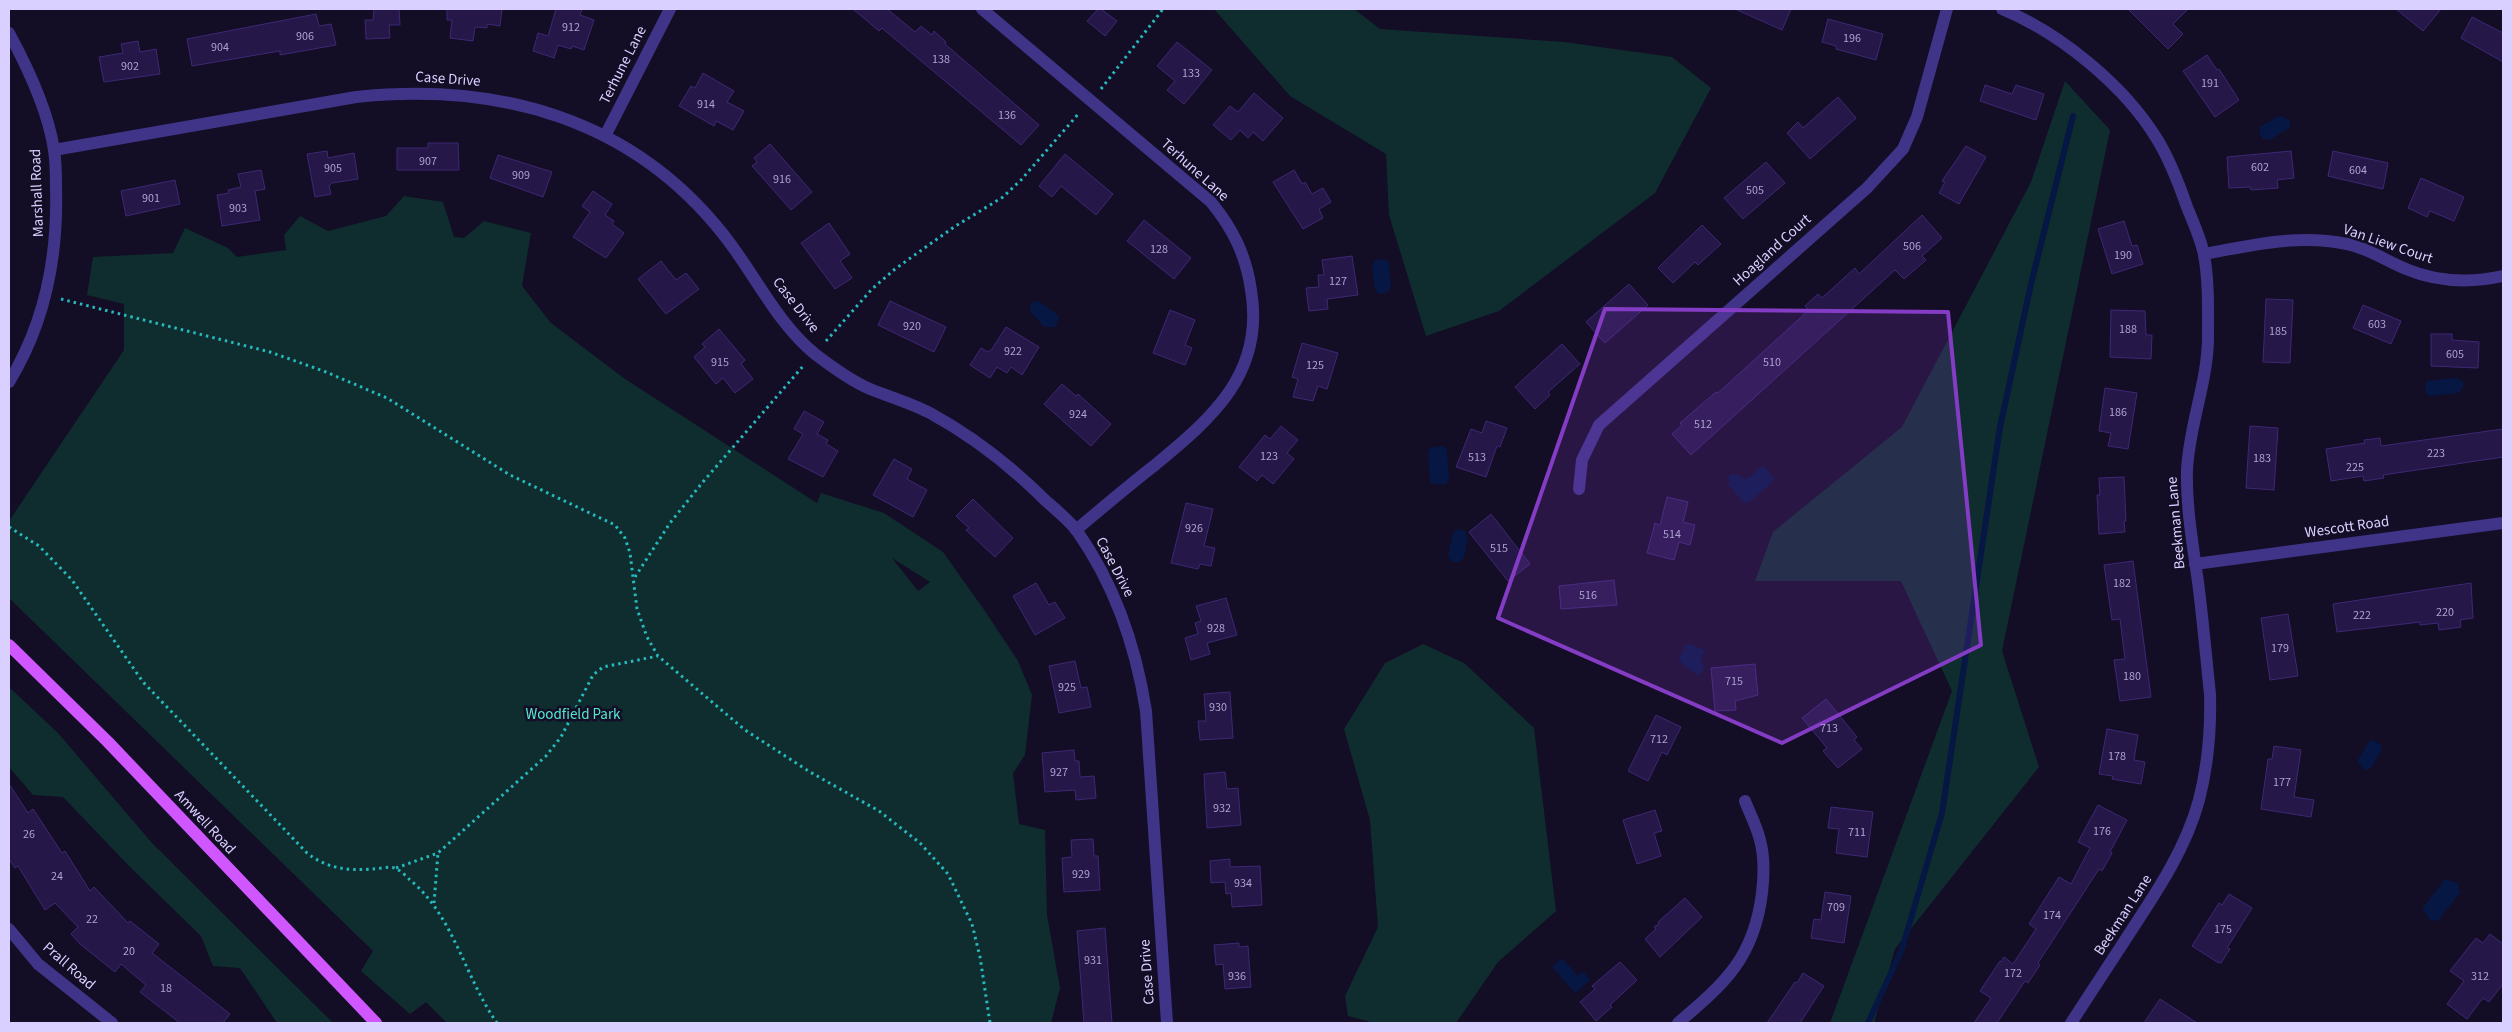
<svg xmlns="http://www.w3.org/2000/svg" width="2512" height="1032" viewBox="0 0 2512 1032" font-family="'Source Sans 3',sans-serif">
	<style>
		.green { fill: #0f2d2f; fill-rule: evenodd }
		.water { fill: #061744 }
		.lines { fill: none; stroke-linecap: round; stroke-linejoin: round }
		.stream { stroke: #061744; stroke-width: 6 }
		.building { fill: #251747; stroke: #3e2875 }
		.path { stroke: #26b9bd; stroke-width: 3; stroke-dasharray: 2.5 4; stroke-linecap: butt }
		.minor { stroke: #3f3487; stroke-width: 12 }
		.major { stroke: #d057ff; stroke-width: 12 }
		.marked { fill: #843cc5; fill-opacity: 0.2; stroke: #843cc5; stroke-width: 4; stroke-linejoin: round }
		.labels { text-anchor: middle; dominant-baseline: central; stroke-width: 5; stroke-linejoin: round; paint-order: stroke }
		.number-label { font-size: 12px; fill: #ada2d1 }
		.street-label { font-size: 15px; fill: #dad0ff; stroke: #130d25 }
		.park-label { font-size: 15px; fill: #54e8d0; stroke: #130d25 }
	</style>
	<rect width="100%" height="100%" fill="#130d25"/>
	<g class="green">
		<polygon points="1214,9 1354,9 1380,29 1564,42 1672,57 1711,88 1655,193 1499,311 1426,336 1389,215 1386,154 1290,96"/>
		<polygon points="2065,81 2110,130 2002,651 2039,767 1895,949 1874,1023 1830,1023 1952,691 1901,581 1755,581 1773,532 1902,427 2031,182"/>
		<path d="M 404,196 L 443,202 L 454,237 L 464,238 L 484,221 L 531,233 L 522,286 L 551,323 L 625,379 L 817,503 L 821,493 L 884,513 L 943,552 L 987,614 L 1018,661 L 1032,695 L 1025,755 L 1013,773 L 1019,824 L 1045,830 L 1047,915 L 1060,988 L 1051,1023 L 447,1023 L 426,1002 L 410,1014 L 361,971 L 373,951 L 9,598 L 9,521 L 124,350 L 124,304 L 87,295 L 93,257 L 173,253 L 185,228 L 228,248 L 237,257 L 286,250 L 284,235 L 300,216 L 328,231 L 386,216 ZM 892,558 L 930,582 L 918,591 Z"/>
		<polygon points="1423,644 1464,663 1534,728 1556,911 1498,962 1456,1023 1374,1023 1348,1016 1345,996 1378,927 1370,820 1344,729 1385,663"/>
		<polygon points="9,687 58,733 152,843 333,1023 277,1023 240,968 213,966 201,936 131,868 63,797 33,795 9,767"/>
	</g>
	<g class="water">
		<polygon points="2280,115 2289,120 2291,127 2270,140 2263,139 2259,132 2260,127"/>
		<polygon points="1384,259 1389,262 1391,288 1388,292 1380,294 1375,290 1372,265 1376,260"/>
		<polygon points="1039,301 1059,316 1056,327 1044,327 1030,311 1031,303"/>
		<polygon points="2456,378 2463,381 2463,387 2459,393 2431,396 2427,394 2425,386 2427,381"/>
		<polygon points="1443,446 1447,450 1449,479 1446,484 1434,484 1430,482 1428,451 1431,448"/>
		<polygon points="1761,467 1765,467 1773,477 1773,481 1750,502 1744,503 1728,484 1730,481 1727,478 1732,474 1742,476 1742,479 1747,479"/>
		<polygon points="1458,529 1465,531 1468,537 1464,558 1458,563 1451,561 1448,555 1453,533"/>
		<polygon points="1691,644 1705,650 1700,659 1705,667 1699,676 1685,667 1678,658 1682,654 1685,645"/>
		<polygon points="2373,740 2381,745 2382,750 2371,768 2365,770 2357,761 2369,742"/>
		<polygon points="2445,879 2458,883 2458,888 2461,891 2438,921 2430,920 2422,909"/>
		<polygon points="1562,958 1578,976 1583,971 1590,980 1575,993 1552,967"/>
	</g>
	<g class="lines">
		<polyline class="stream" points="1868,1023 1902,949 1942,813 2000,427 2031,284 2073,116"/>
	</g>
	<g class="building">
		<polygon points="374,9 399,9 400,25 389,25 390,38 366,39 365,20 373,20"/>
		<polygon points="447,9 502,9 500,26 487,24 487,28 475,27 473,41 450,38 452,20 447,20"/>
		<polygon points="556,9 582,9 580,15 594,20 584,50 572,46 571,49 558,45 554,58 533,51 538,33 548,36"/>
		<polygon points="853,9 887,9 915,32 921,26 932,35 934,31 946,42 945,44 1039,125 1021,145 882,28 879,31"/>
		<polygon points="1098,9 1101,9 1117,21 1105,36 1087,21"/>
		<polygon points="1735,9 1791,9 1782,30"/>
		<polygon points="2128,9 2188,9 2173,24 2183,34 2168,49"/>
		<polygon points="2396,9 2441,9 2423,31"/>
		<polygon points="316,14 319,26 331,24 336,45 280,55 280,51 192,66 187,39"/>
		<polygon points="2472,17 2503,33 2503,62 2461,38"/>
		<polygon points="1828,19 1883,34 1876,60 1836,49 1836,46 1822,42"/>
		<polygon points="138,41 140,52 156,49 160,74 104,82 99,57 123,53 121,44"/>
		<polygon points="1177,42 1212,70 1184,104 1167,90 1175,81 1157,66"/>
		<polygon points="2207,55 2217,70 2219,69 2239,100 2215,117 2183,71"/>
		<polygon points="703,73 734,91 727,102 744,111 733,130 716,121 714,126 679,106 691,86 695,88"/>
		<polygon points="1985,85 2012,94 2016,85 2044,94 2036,120 1980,101"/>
		<polygon points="1254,93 1283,118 1263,141 1253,132 1248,138 1240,130 1231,140 1213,125 1230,106 1238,112"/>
		<polygon points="1838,97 1856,118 1810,159 1787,133 1798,122 1803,128"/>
		<polygon points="428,143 458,143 459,170 397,170 397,148 428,148"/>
		<polygon points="770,144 812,192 791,210 752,166 757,162 754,158"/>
		<polygon points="1966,146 1986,157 1959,204 1939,193 1945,182 1942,181"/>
		<polygon points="327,151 328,158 354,153 358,179 332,183 329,186 331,194 315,197 307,154"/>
		<polygon points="2291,151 2294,178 2277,180 2278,188 2251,190 2250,187 2229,188 2227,157"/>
		<polygon points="2333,151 2388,163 2383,189 2328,176"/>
		<polygon points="1065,154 1113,194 1096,215 1061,186 1052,197 1039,186"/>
		<polygon points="498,155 552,172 543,197 490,178"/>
		<polygon points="1766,162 1785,183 1743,219 1724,198"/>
		<polygon points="261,170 265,189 255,191 260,220 222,226 217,195 229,193 228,190 241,187 238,174"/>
		<polygon points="1294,170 1302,184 1305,182 1312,194 1323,188 1331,202 1319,209 1323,218 1303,229 1273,182"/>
		<polygon points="2421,178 2464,197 2454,221 2430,211 2427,217 2408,208"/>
		<polygon points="175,180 180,204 126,216 121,191"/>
		<polygon points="593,191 612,204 605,215 614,221 612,224 624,233 606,258 573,237 590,212 582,206"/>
		<polygon points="1922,215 1942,238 1922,256 1926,260 1904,279 1895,270 1691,455 1672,434 1682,425 1680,423 1716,392 1718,393 1809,310 1805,306 1818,294 1822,298 1855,268 1859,274"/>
		<polygon points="1144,220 1191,258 1174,279 1127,241"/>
		<polygon points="2124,221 2132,246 2137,245 2143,264 2112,274 2098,229"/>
		<polygon points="829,223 850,254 840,261 852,278 835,289 801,243"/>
		<polygon points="1702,225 1721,244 1698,265 1695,262 1673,283 1658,268"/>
		<polygon points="1352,256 1358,295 1327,299 1328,309 1309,311 1306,288 1319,287 1318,275 1324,275 1322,260"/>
		<polygon points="661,261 676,280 686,273 699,289 666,314 638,279"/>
		<polygon points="1629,284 1648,305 1605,343 1586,322"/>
		<polygon points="2266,299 2293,300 2290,363 2263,362"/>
		<polygon points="890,301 946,327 934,352 878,325"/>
		<polygon points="2363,305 2401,321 2391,344 2353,328"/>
		<polygon points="1170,310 1195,320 1185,345 1192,348 1185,365 1153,353"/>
		<polygon points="2111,310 2145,311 2146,335 2152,335 2151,359 2110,357"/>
		<polygon points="1006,327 1039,347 1022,375 1011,367 1007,373 997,367 990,378 970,365 981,348 988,352 992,349"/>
		<polygon points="719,329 745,360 741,364 753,379 735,393 723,378 716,384 694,357 705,347 702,344"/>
		<polygon points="2431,334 2452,334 2452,340 2479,342 2478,368 2431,366"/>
		<polygon points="1302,343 1338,353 1327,389 1318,386 1313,401 1293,397 1298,379 1292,377"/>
		<polygon points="1562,344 1580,364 1548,392 1550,395 1535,409 1515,387"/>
		<polygon points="1062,384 1076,396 1078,394 1111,424 1091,446 1044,404"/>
		<polygon points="2105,388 2137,393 2128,449 2108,446 2111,433 2099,431"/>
		<polygon points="804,411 824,422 817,434 828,440 826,444 838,451 823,477 788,459 803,434 794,429"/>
		<polygon points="1486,421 1507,428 1500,447 1497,446 1486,477 1456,467 1471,429 1482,433"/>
		<polygon points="1281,426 1298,440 1287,453 1294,459 1273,484 1262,475 1257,481 1239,467 1265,435 1270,439"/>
		<polygon points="2250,426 2278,428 2274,490 2246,488"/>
		<polygon points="2503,429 2503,457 2383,475 2384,478 2364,481 2363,476 2331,481 2326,449 2365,443 2364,440 2380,438 2381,446"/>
		<polygon points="894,459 912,469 907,479 927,490 913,517 873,495"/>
		<polygon points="2124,477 2126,521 2124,521 2125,532 2099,534 2097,495 2100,495 2099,478"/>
		<polygon points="1667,497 1688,502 1683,522 1695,525 1690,545 1679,542 1674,560 1647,553 1655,523 1660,525"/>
		<polygon points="973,499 1013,538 995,557 966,530 969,528 956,516"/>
		<polygon points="1186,503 1213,509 1204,546 1215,548 1211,566 1200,564 1198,569 1171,563"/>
		<polygon points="1491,514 1530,564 1508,581 1469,532"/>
		<polygon points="2133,561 2151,697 2120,701 2114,660 2125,659 2120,619 2112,620 2104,565"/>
		<polygon points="1614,580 1617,605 1561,609 1559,586"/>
		<polygon points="1036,583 1049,605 1055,602 1065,618 1035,635 1013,596"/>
		<polygon points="2471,583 2473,618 2460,620 2461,627 2439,630 2438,623 2420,625 2420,622 2337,632 2333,604"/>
		<polygon points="1226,598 1237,635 1207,643 1210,654 1191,660 1185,638 1198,634 1195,623 1201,621 1196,606"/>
		<polygon points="2288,614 2298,676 2270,680 2261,618"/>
		<polygon points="1075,661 1081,688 1087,687 1091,707 1059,713 1049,666"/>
		<polygon points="1755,664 1758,695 1735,701 1736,710 1715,711 1711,668"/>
		<polygon points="1230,692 1233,738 1200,740 1198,721 1206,721 1204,694"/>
		<polygon points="1826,699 1857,737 1854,740 1862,749 1838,768 1823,751 1827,748 1802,718"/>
		<polygon points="1656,715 1681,727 1667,755 1662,752 1648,781 1628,771"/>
		<polygon points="2107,729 2138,735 2134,760 2145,762 2141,784 2112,779 2113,776 2099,774"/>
		<polygon points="2274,746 2301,750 2294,797 2314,800 2311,817 2261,809 2268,759 2272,759"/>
		<polygon points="1074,750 1075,761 1079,761 1080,777 1094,776 1096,798 1076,800 1075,790 1045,792 1042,753"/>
		<polygon points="1225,772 1227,789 1238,788 1241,825 1207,828 1204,774"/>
		<polygon points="9,784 28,813 33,809 62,853 65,851 90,891 94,887 128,923 130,921 159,944 152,953 230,1014 223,1023 180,1023 140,992 146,985 121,964 115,972 80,944 71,934 78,927 55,903 45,910 18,866 15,868 9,859"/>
		<polygon points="2098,805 2127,820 2110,852 2112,853 2102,871 2099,869 2038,963 2040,965 2028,983 2025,981 1997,1023 1974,1023 1991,998 1980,991 2000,961 2001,962 2004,957 2013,964 2036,929 2029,924 2059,877 2071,884 2090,848 2078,842"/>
		<polygon points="1831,807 1873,812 1867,857 1836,853 1839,829 1828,828"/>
		<polygon points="1655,810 1662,831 1654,833 1661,856 1637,864 1623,820"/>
		<polygon points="1093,839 1094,856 1098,856 1100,890 1064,892 1062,858 1072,857 1071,840"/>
		<polygon points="1230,859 1230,867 1260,866 1262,905 1232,907 1231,893 1226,894 1225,882 1211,883 1210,861"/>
		<polygon points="1825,892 1851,896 1844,943 1811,938 1814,919 1821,920"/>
		<polygon points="2229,894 2252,908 2227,948 2230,949 2221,963 2217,962 2192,946 2219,903 2222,905"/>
		<polygon points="1685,898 1702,917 1660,957 1645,939 1656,929 1654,927 1659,924 1658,922"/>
		<polygon points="1105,928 1112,1023 1084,1023 1077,931"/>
		<polygon points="2490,934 2503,944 2503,984 2489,1002 2483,998 2467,1019 2447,1004 2464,981 2450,971 2476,938 2483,943"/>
		<polygon points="1239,943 1239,947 1248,946 1251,987 1225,989 1223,964 1216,965 1214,945"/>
		<polygon points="1620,962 1637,980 1610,1005 1612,1007 1596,1021 1580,1002 1595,989 1592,986"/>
		<polygon points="1803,973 1824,986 1800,1023 1767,1023 1795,982 1797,983"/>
		<polygon points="2160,999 2197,1023 2144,1023"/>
	</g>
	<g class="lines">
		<g class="path">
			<polyline points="1101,89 1163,9"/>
			<polyline points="61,299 270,352 326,372 387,398 510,475 615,525 625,538 630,553 637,609 647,637 658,656 745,730 810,772 879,811 920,843 948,874 972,924 980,957 990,1023"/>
			<polyline points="826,341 872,289 895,269 954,227 1003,197 1021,180 1080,112"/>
			<path d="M 9,527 L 39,546 L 72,580 L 143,682 L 307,853 C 326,868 347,871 372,869 C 379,869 388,866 395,868 C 400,870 406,876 410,880 C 454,916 465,978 497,1023"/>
			<polyline points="635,577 670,523 702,483 804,365"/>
			<polyline points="396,868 438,853 546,756 561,737 593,675 603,667 658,656"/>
			<polyline points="434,903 438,853"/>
		</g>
		<g class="minor">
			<path d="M 982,9 L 1211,202 C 1233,229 1246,255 1251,290 C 1265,373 1213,417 1155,465 C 1128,486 1102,508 1076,530"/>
			<path d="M 2002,9 C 2060,33 2124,85 2157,139 C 2170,160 2179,184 2187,207 C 2193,222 2201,239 2204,255 C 2209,282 2208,312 2208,340 C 2207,384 2189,426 2187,470 C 2186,507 2193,546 2198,582 C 2203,620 2206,657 2210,694 C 2211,730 2208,765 2199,800 C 2186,848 2158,890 2131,931 C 2111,962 2091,992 2071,1023"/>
			<path d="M 9,33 C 28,68 48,110 54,150 C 56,162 56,176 56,188 C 58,256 45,323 9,382"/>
			<polyline points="605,136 670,9"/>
			<path d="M 54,150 L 356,97 C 498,82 631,118 723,234 C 755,274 776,322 815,354 C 832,367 851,381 870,389 C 890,397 911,403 930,413 C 974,437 1011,466 1046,501 C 1056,510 1069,520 1077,531 C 1115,585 1136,647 1146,711 L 1167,1023"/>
			<path d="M 2204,254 C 2252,245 2298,234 2347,244 C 2368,248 2386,261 2406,269 C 2437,282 2471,283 2503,276"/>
			<polyline points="1579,489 1582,460 1599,425 1867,188 1903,149 1917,117 1947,9"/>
			<polyline points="2195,564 2503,523"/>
			<polyline points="9,929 38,964 112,1023"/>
			<path d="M 1678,1023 C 1725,983 1754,958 1762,893 C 1764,876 1765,858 1760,840 C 1757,827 1750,814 1745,801"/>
		</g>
		<polyline class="major" points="9,645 108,742 376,1023"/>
	</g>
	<path class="marked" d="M 1605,309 L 1948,312 L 1981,645 L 1782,743 L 1498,618 Z"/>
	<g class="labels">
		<g class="number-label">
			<text x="571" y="27">912</text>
			<text x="305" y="36">906</text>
			<text x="1852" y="38">196</text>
			<text x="220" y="47">904</text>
			<text x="941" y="59">138</text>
			<text x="130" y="66">902</text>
			<text x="1191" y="73">133</text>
			<text x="2210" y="83">191</text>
			<text x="706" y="104">914</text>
			<text x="1007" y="115">136</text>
			<text x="428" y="161">907</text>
			<text x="2260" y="167">602</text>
			<text x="333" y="168">905</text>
			<text x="2358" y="170">604</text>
			<text x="521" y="175">909</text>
			<text x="782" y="179">916</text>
			<text x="1755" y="190">505</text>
			<text x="151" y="198">901</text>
			<text x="238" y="208">903</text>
			<text x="1912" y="246">506</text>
			<text x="1159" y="249">128</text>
			<text x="2123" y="255">190</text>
			<text x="1338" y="281">127</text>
			<text x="2377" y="324">603</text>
			<text x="912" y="326">920</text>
			<text x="2128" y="329">188</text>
			<text x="2278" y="331">185</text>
			<text x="1013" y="351">922</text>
			<text x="2455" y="354">605</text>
			<text x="720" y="362">915</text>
			<text x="1772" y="362">510</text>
			<text x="1315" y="365">125</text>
			<text x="2118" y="412">186</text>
			<text x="1078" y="414">924</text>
			<text x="1703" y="424">512</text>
			<text x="2436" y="453">223</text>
			<text x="1269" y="456">123</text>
			<text x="1477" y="457">513</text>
			<text x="2262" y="458">183</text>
			<text x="2355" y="467">225</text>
			<text x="1194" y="528">926</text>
			<text x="1672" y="534">514</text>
			<text x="1499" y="548">515</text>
			<text x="2122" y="583">182</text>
			<text x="1588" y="595">516</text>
			<text x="2445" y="612">220</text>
			<text x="2362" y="615">222</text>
			<text x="1216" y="628">928</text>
			<text x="2280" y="648">179</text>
			<text x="2132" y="676">180</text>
			<text x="1734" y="681">715</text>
			<text x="1067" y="687">925</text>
			<text x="1218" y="707">930</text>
			<text x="1829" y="728">713</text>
			<text x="1659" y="739">712</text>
			<text x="2117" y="756">178</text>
			<text x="1059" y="772">927</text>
			<text x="2282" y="782">177</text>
			<text x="1222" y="808">932</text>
			<text x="2102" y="831">176</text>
			<text x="1857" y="832">711</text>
			<text x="29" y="834">26</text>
			<text x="1081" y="874">929</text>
			<text x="57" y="876">24</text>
			<text x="1243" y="883">934</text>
			<text x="1836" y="907">709</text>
			<text x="2052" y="915">174</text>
			<text x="92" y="919">22</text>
			<text x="2223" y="929">175</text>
			<text x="129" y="951">20</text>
			<text x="1093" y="960">931</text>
			<text x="2013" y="973">172</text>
			<text x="1237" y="976">936</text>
			<text x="2480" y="976">312</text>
			<text x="166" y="988">18</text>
		</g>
		<g class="street-label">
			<text transform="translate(623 65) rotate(-63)">Terhune Lane</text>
			<text transform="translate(448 79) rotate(4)">Case Drive</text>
			<text transform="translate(1195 170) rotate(42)">Terhune Lane</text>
			<text transform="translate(37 193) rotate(-92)">Marshall Road</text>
			<text transform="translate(2388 244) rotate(19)">Van Liew Court</text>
			<text transform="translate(1772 250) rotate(-42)">Hoagland Court</text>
			<text transform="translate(796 305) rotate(52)">Case Drive</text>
			<text transform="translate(2176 523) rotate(-95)">Beekman Lane</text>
			<text transform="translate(2347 527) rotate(-8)">Wescott Road</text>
			<text transform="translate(1115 567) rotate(62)">Case Drive</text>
			<text transform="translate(205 822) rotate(47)">Amwell Road</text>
			<text transform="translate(2123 915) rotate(-57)">Beekman Lane</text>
			<text transform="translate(69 966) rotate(41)">Prall Road</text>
			<text transform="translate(1147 972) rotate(-94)">Case Drive</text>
		</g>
		<g class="park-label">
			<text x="573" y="714">Woodfield Park</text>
		</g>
	</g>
	<rect width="2512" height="1032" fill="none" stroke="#dad0ff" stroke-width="20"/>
</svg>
